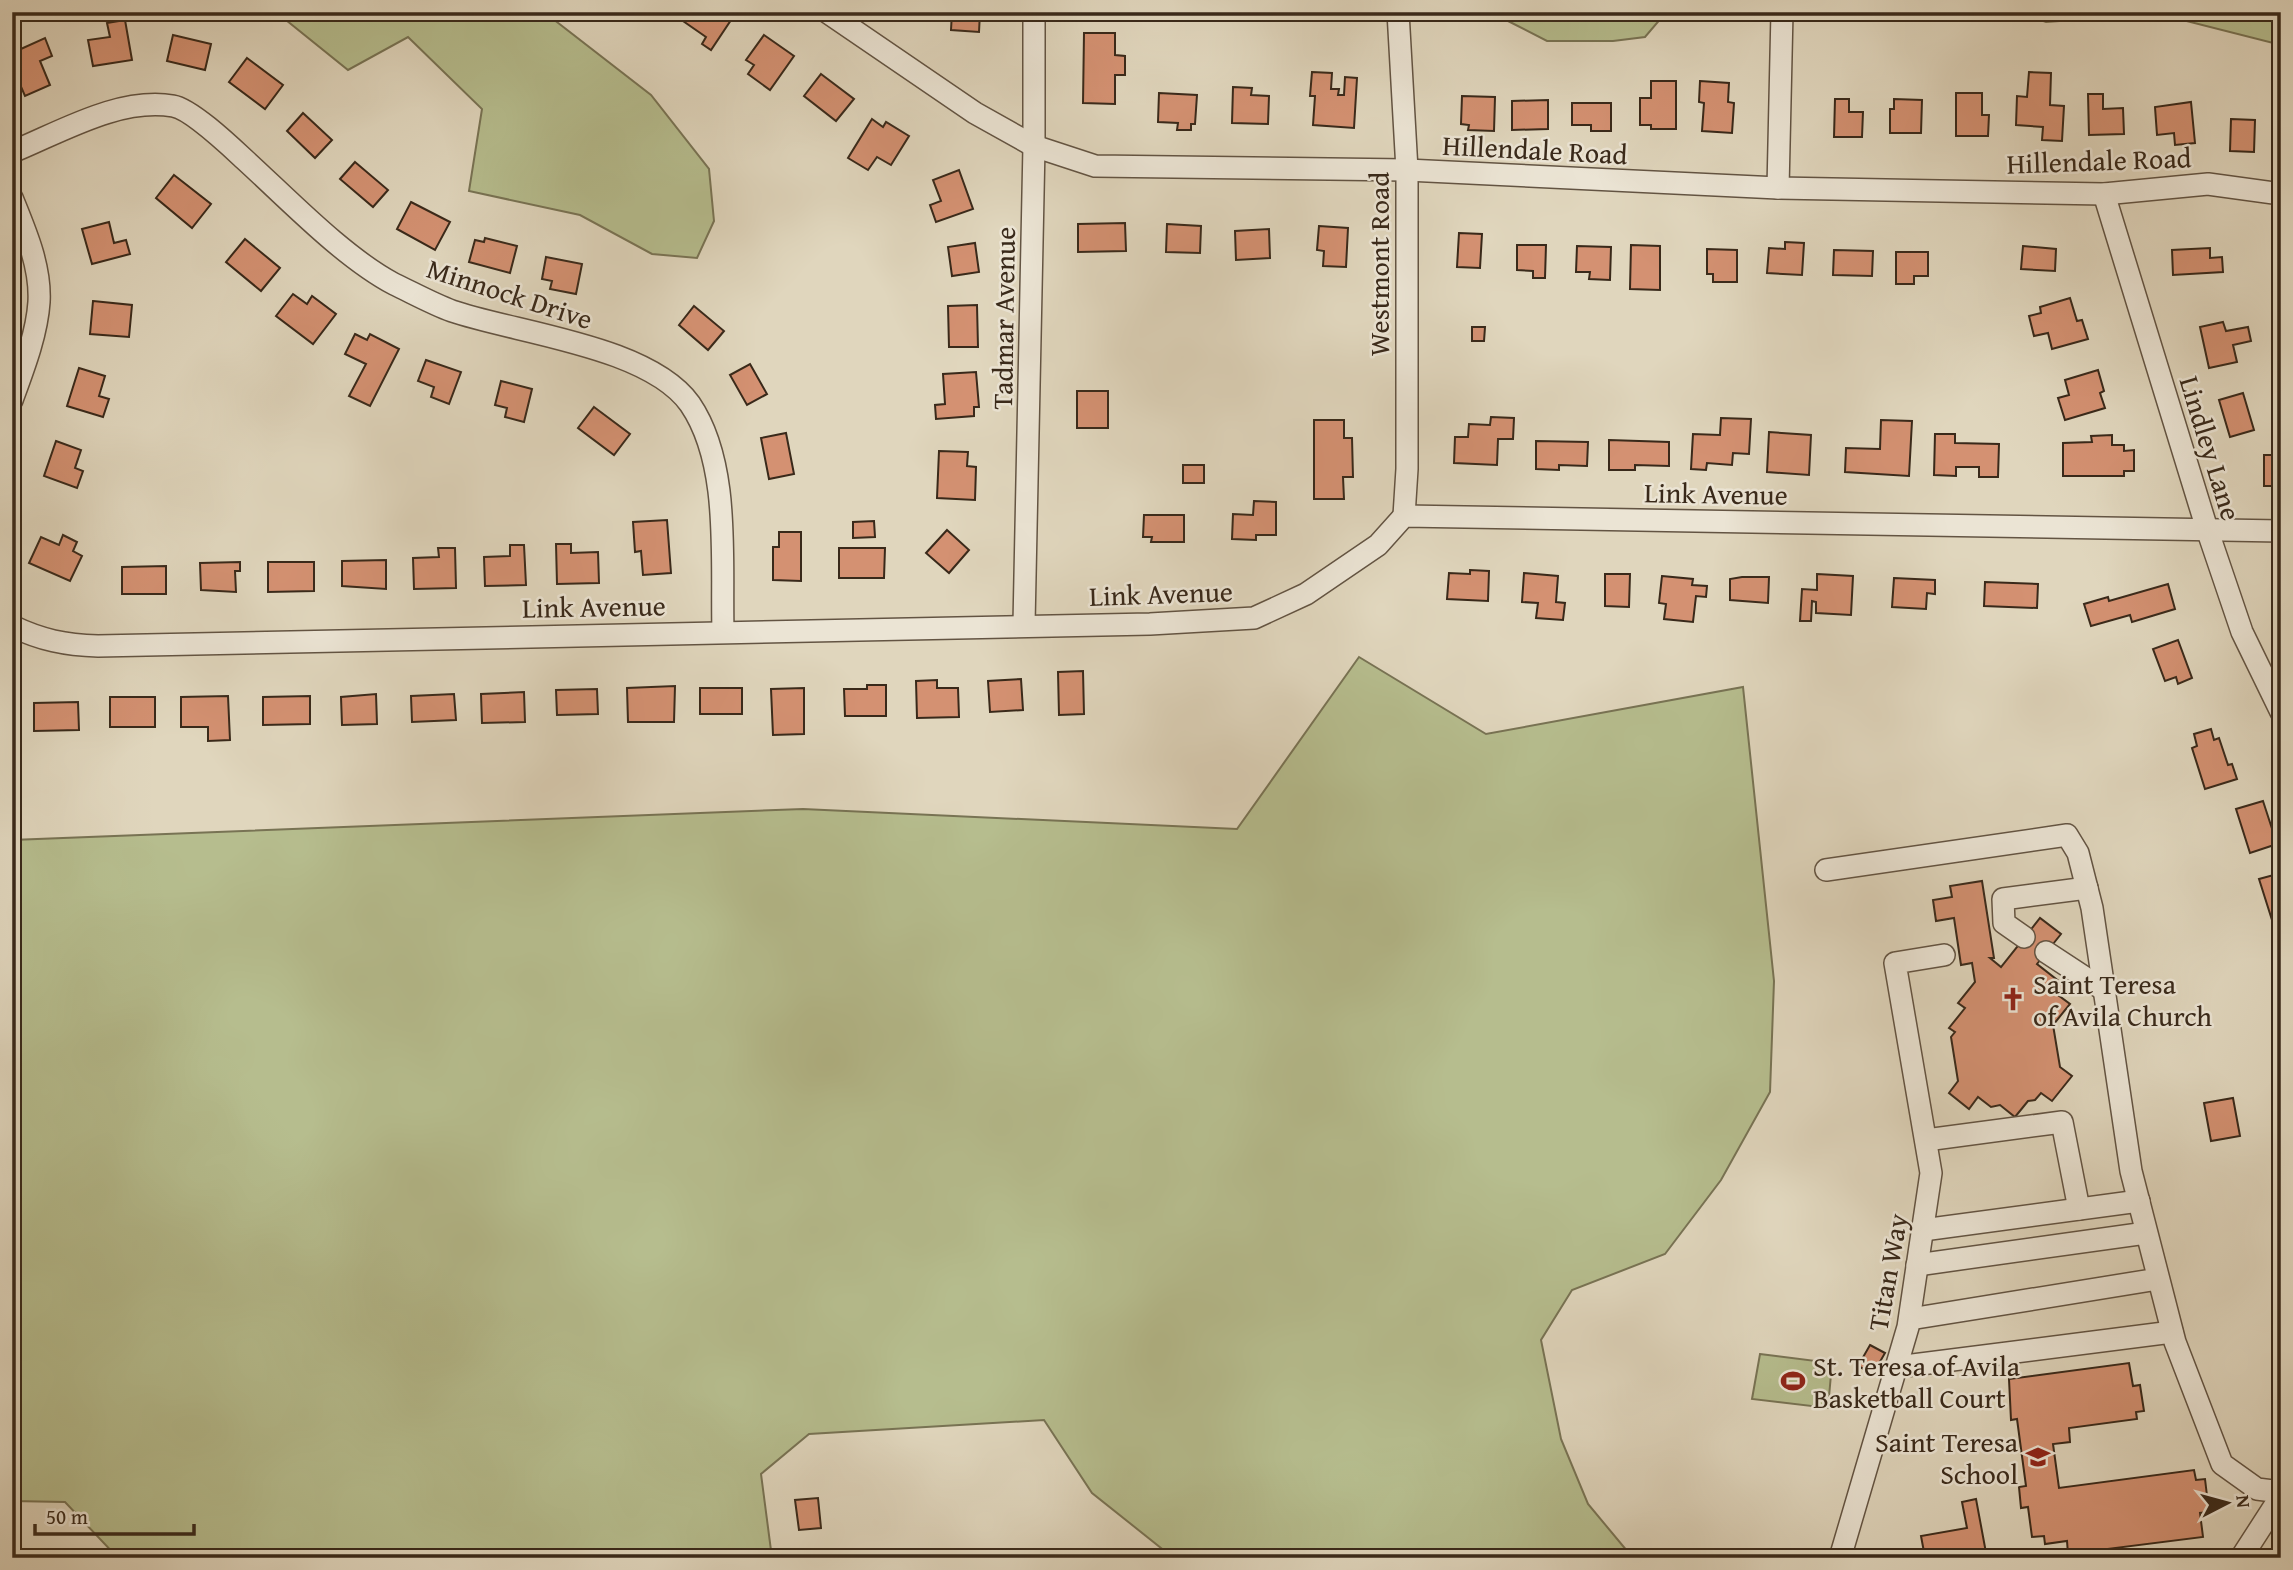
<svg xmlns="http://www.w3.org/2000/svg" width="2293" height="1570" viewBox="0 0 2293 1570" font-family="'Gentium Book Plus',serif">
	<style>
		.green { fill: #b6bd8e; stroke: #787354; stroke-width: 2 }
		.building { fill: #d49172; stroke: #39291a; stroke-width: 2 }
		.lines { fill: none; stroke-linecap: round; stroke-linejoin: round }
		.minor-casing { stroke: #635443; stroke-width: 24 }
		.minor { stroke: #ebe4d4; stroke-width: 21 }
		.labels { text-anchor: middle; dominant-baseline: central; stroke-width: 5; stroke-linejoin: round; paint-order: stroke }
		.street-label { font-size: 28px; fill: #39291a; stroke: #ebe4d4 }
		.poi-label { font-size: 28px; fill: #39291a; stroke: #ebe4d4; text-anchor: start }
	</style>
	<rect width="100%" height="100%" fill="#e0d6bd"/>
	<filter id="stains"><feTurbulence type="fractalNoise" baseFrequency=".00286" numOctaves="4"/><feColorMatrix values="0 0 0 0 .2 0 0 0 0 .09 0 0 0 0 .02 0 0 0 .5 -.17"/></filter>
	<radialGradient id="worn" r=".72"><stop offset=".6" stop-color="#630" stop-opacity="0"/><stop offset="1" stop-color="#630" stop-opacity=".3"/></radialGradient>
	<g class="green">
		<polygon points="276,12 544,12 651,95 709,169 714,221 697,258 652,254 580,215 469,191 482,109 408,37 348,70"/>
		<polygon points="1507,12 1663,12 1663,16 1645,37 1613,41 1547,41 1508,21"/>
		<polygon points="2018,12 2281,12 2281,45 2159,14 2046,22"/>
		<polygon points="1359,657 1486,734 1743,687 1774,981 1770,1092 1721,1180 1665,1254 1572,1290 1541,1340 1561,1439 1588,1504 1628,1552 1577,1558 1249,1558 1166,1552 1092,1493 1044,1420 809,1434 761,1474 772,1558 118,1558 65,1502 12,1501 12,840 803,809 1237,829"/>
		<polygon points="1760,1354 1832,1363 1828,1408 1752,1399"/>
	</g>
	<g class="building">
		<polygon points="689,12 725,12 733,17 711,50 702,44 706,37 683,21"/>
		<polygon points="952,12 980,12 979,32 951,30"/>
		<polygon points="125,20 132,60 93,66 88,40 110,37 107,23"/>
		<polygon points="1084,33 1115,33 1115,55 1125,56 1125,75 1115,75 1115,104 1083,103"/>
		<polygon points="173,35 211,44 205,70 167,61"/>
		<polygon points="764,35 794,56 770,90 748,74 754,65 746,60"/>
		<polygon points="45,38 52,56 40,61 50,85 25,96 12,66 12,53"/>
		<polygon points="247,58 283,85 265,109 229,82"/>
		<polygon points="1312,72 1332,73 1331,89 1339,89 1338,95 1344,95 1345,77 1357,78 1354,128 1313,125 1315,96 1310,96"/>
		<polygon points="2029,72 2051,73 2050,105 2064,106 2062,141 2042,140 2043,127 2016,125 2017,96 2027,97"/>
		<polygon points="821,74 854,99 836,121 804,96"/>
		<polygon points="1651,81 1676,81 1676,129 1651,129 1651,125 1640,125 1640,98 1651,98"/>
		<polygon points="1700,81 1729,83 1728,102 1734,103 1732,133 1702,131 1704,103 1699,102"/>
		<polygon points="1233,87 1252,88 1251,95 1269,96 1268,124 1232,123"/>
		<polygon points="1159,93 1197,95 1195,124 1191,124 1191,130 1177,130 1178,123 1158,122"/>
		<polygon points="1956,93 1982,93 1982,115 1989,115 1988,136 1956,136"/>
		<polygon points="2088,94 2103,94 2103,109 2123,108 2124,134 2089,135"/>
		<polygon points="1462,96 1495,97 1494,131 1468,130 1469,125 1461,124"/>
		<polygon points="1835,99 1849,99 1849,112 1863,112 1862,137 1834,137"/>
		<polygon points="1894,99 1922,100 1921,133 1890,133 1890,109 1894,109"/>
		<polygon points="1548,100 1548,129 1512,130 1512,101"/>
		<polygon points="2191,102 2195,143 2175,145 2174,133 2157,135 2155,107"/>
		<polygon points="1572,103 1611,103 1611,131 1591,131 1591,125 1572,125"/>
		<polygon points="303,113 332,140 315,158 287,131"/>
		<polygon points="872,119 883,127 886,122 909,136 891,165 877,157 868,170 848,158"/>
		<polygon points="2231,119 2255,120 2254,152 2230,151"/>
		<polygon points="355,162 388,190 373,207 340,179"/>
		<polygon points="959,170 973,209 936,222 930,205 941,201 933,180"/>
		<polygon points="174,175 211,204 192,228 156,198"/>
		<polygon points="411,202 450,222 435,250 397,229"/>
		<polygon points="109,222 114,243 126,240 130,254 92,264 82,229"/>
		<polygon points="1125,223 1126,251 1078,252 1078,224"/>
		<polygon points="1167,224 1201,226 1200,253 1166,252"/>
		<polygon points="1319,226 1348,228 1346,267 1323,266 1324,251 1317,250"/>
		<polygon points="1269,229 1270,258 1236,260 1235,231"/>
		<polygon points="1459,233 1482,234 1480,268 1457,267"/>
		<polygon points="485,238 517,246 510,273 469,262 475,240 484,242"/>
		<polygon points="245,239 280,268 261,291 226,262"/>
		<polygon points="1785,242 1804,243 1802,275 1767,273 1769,248 1785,249"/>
		<polygon points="975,243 979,272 952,276 948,247"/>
		<polygon points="1517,245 1546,245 1545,278 1533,278 1533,271 1517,270"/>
		<polygon points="1631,245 1660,246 1660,290 1630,289"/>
		<polygon points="1577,246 1611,247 1610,280 1589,279 1590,272 1576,272"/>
		<polygon points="2023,246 2056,249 2055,271 2021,269"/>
		<polygon points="2210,248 2210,258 2222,257 2223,272 2173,275 2172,250"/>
		<polygon points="1707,249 1737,250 1737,282 1713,282 1713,274 1707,274"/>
		<polygon points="1834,250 1873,251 1872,276 1833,275"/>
		<polygon points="1896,252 1928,252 1928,276 1914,276 1914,284 1896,284"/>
		<polygon points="546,257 582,264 576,294 550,289 552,281 542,279"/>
		<polygon points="293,294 307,304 312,296 336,314 313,344 276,316"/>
		<polygon points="2070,298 2077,321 2082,320 2088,339 2052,349 2048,333 2034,336 2029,316 2041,313 2040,307"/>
		<polygon points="93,301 132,305 129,337 90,334"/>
		<polygon points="977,305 978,347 949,347 948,306"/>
		<polygon points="694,306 724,331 708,350 679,325"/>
		<polygon points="2223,322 2226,331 2248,327 2251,341 2233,345 2237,362 2209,368 2200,327"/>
		<polygon points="1472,327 1485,327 1484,341 1472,341"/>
		<polygon points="355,334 367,340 370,334 399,349 370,406 349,396 366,364 345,354"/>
		<polygon points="426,360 461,372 449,404 431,397 434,387 418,381"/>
		<polygon points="750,364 767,394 747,405 730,375"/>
		<polygon points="79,368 105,376 99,396 109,399 103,417 67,406"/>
		<polygon points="2098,370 2104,391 2100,393 2105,408 2065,420 2058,398 2069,395 2065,380"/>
		<polygon points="976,372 979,407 974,407 974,416 936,419 935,405 945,404 943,374"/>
		<polygon points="501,381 532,389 524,422 505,417 507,408 495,405"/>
		<rect x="1077" y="391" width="31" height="37"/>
		<polygon points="2243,393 2254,430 2230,437 2219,400"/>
		<polygon points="594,407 630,434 614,455 578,428"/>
		<polygon points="1491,417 1514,418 1513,439 1498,439 1497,465 1454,463 1455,437 1468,437 1469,424 1490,425"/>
		<polygon points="1721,418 1751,419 1749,454 1733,453 1732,465 1707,463 1706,470 1691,469 1693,434 1720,435"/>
		<polygon points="1314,420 1344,420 1344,438 1352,438 1353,477 1343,477 1344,499 1314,499"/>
		<polygon points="1881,420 1912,421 1909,476 1845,472 1846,448 1880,449"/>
		<polygon points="1769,432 1811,435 1809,475 1767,472"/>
		<polygon points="786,433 794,474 769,479 761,438"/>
		<polygon points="1935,434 1955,434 1955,443 1999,444 1998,477 1979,477 1979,467 1956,467 1956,476 1934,475"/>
		<polygon points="2112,435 2112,445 2124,445 2124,451 2134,450 2134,471 2124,471 2124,476 2063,476 2063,443 2092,442 2091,436"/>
		<polygon points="1609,440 1669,442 1669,466 1635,465 1635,470 1609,470"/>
		<polygon points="56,441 81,450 75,468 83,471 77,488 44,476"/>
		<polygon points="1536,441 1588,442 1587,466 1559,465 1559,470 1536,469"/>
		<polygon points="2274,444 2281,444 2281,486 2264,486 2264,455 2274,455"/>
		<polygon points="939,451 968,452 967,466 976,467 975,500 937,498"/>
		<rect x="1183" y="465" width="21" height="18"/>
		<polygon points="1254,501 1276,502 1276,535 1256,535 1256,540 1232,539 1233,514 1253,515"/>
		<polygon points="1144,515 1184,515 1184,542 1151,542 1152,537 1143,537"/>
		<polygon points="667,520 671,573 643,575 641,551 635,552 633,522"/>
		<polygon points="874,521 875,537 853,538 853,522"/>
		<polygon points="947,530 969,550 949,573 926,553"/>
		<polygon points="779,532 801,532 801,581 773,580 773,547 779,547"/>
		<polygon points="63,535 77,542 73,551 82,556 70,581 29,563 41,537 59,545"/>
		<polygon points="556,544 571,544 571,553 598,552 599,583 557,584"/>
		<polygon points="510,545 524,545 526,585 485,586 484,557 510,556"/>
		<polygon points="438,548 455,548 456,588 414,589 413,558 439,557"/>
		<polygon points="839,548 885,548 884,578 839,578"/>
		<polygon points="386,560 386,589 342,586 342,561"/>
		<polygon points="240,562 240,571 235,571 236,592 201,590 200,563"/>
		<polygon points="268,562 314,562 314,591 268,592"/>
		<polygon points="166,566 166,594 122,594 122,567"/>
		<polygon points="1470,570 1489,571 1488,601 1447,599 1449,573 1470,574"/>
		<polygon points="1524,573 1558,576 1556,602 1565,603 1563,620 1536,618 1538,603 1522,602"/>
		<polygon points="1605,574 1630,574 1629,607 1605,606"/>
		<polygon points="1817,574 1853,576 1851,615 1816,613 1816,602 1812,601 1811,621 1800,621 1802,589 1817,590"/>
		<polygon points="1662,576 1693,579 1692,585 1707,586 1706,597 1696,596 1693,622 1664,619 1666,604 1659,603"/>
		<polygon points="1742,577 1769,577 1768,603 1730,600 1730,579"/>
		<polygon points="1894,578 1935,580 1935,594 1927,593 1926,609 1892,607"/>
		<polygon points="1985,582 2038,584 2037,608 1984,606"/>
		<polygon points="2168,584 2175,609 2132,622 2130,615 2091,626 2084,604 2108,597 2109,601"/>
		<polygon points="2178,640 2192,678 2178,684 2176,677 2165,681 2153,649"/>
		<polygon points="1083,671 1084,714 1059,715 1058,672"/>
		<polygon points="1021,679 1023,710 990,712 988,681"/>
		<polygon points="937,680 937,688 958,688 959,717 917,718 916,681"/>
		<polygon points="867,685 886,685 886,716 845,716 844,689 867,689"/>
		<polygon points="675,686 674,722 628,722 627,688"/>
		<rect x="700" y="688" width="42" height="26"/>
		<polygon points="804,688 804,734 773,735 771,689"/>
		<polygon points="597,689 598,714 557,715 556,690"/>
		<polygon points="524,692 525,722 482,723 481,694"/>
		<polygon points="376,694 377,724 342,725 341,697"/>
		<polygon points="454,694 456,720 412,722 411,696"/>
		<polygon points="228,696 230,740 208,741 208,727 181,727 181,697"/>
		<polygon points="310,696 310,724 263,725 263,697"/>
		<rect x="110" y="697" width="45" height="30"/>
		<polygon points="78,702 79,730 34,731 34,703"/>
		<polygon points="2211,729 2214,740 2219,738 2228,765 2232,764 2237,779 2205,789 2192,748 2197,746 2194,734"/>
		<polygon points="2263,801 2277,844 2250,853 2236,809"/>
		<polygon points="2281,873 2281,917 2272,920 2259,879"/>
		<polygon points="1982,881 1994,958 1990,958 2001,967 2040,918 2061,934 2037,964 2065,986 2058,995 2070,1004 2053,1025 2060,1067 2072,1076 2052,1101 2041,1093 2035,1100 2028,1101 2015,1117 2000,1105 1991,1107 1978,1097 1969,1109 1949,1093 1958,1081 1951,1037 1955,1032 1949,1028 1965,1008 1958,1003 1975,982 1972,963 1961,965 1954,918 1936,921 1933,900 1952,897 1950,886"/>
		<polygon points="2233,1098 2240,1136 2211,1141 2204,1103"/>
		<polygon points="1870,1345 1885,1353 1873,1374 1858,1366"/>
		<polygon points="2129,1363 2133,1386 2140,1385 2144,1411 2136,1412 2137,1419 2069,1428 2070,1442 2053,1444 2059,1488 2194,1470 2196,1480 2205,1479 2208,1504 2209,1512 2200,1513 2203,1537 2068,1554 2067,1541 2045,1544 2044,1536 2032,1537 2028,1507 2021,1508 2019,1487 2026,1486 2017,1419 2011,1420 2009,1379"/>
		<polygon points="818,1498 821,1528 799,1530 795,1500"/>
		<polygon points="1976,1499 1987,1558 1901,1558 1924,1552 1921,1536 1967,1528 1962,1502"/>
	</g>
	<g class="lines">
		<g class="minor-casing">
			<g id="minor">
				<polyline points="827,12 975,113 1034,146 1095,166 1407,170 1778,188 2104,194 2208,184 2281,194"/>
				<polyline points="1398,12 1407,170 1407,469 1404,516"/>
				<path d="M 12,152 C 61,132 119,97 173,106 C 191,109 230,146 244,159 C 288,199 343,257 394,284 C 413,293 433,304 452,311 C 516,333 649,346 690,404 C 731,464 721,560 723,631"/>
				<polyline points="1778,188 1782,12"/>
				<polyline points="2104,194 2207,529 2242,632 2281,712"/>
				<path d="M 12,198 C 25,230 41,266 39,302 C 37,334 23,370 12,400"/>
				<polyline points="1024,624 1034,146 1034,12"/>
				<path d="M 12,626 C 41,640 65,645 98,646 L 1150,624 L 1254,618 L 1306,594 L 1378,545 L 1404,516 L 2281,531"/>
				<polyline points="1826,870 2067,835 2078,853 2092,908 2131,1171 2175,1342 2222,1464 2257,1489 2281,1492"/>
				<polyline points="2024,937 2004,923 2003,899 2087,888"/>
				<polyline points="2046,952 2104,990"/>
				<polyline points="1926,1140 2062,1122 2079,1209"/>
				<polyline points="1923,1230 2139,1201"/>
				<polyline points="1917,1265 2146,1233"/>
				<polyline points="1910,1319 2158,1279"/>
				<polyline points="1897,1367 2172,1332"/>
				<polyline points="1840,1558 1908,1327 1931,1173 1895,963 1944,955"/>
				<polyline points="2241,1558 2281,1496"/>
			</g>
		</g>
		<use href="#minor" class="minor"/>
	</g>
	<defs>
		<g id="church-bare" transform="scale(1.89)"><path d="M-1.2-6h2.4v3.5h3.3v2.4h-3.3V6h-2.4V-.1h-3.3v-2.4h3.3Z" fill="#8f2418" stroke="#ebe4d4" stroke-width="2.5" paint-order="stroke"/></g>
		<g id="stadium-bare" transform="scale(1.89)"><path d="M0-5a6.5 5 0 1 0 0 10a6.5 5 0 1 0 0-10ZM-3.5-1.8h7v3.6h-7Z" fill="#8f2418" stroke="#ebe4d4" stroke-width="2.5" paint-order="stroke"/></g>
		<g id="school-bare" transform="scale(1.89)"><path d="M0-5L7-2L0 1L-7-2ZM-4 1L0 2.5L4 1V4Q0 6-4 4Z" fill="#8f2418" stroke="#ebe4d4" stroke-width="2.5" paint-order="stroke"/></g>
	</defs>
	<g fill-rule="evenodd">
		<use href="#church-bare" x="2013" y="999"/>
		<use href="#stadium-bare" x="1793" y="1381"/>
		<use href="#school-bare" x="2038" y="1457"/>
	</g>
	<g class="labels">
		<g class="street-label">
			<text transform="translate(1535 149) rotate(3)">Hillendale Road</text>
			<text transform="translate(2099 160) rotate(-2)">Hillendale Road</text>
			<text transform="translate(1378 264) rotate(-90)">Westmont Road</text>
			<text transform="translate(510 293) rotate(18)">Minnock Drive</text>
			<text transform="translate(1003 318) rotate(-89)">Tadmar Avenue</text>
			<text transform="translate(2211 448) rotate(73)">Lindley Lane</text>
			<text transform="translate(1716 493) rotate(1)">Link Avenue</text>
			<text transform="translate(1161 593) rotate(-2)">Link Avenue</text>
			<text transform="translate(594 606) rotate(-1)">Link Avenue</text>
			<text transform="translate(1887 1272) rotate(-80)">Titan Way</text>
		</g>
		<g class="poi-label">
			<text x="2033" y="983">Saint Teresa<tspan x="2033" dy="32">of Avila Church</tspan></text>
			<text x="1813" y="1365">St. Teresa of Avila<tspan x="1813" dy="32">Basketball Court</tspan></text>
			<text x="2018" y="1441" text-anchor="end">Saint Teresa<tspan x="2018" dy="32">School</tspan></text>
		</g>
	</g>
	<rect width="2293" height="1570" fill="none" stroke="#e0d6bd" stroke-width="42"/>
	<rect x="14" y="14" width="2265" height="1542" fill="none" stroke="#39291a" stroke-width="3.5"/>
	<rect x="21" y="21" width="2251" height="1528" fill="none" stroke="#39291a" stroke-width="2"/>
	<g transform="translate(2227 1503) rotate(84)" stroke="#ebe4d4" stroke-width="5" paint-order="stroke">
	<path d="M0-5L12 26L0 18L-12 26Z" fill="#39291a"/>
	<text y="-10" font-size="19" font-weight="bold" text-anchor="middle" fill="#39291a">N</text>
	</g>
	<path d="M35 1524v10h159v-10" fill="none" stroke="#39291a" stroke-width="3.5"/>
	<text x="46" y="1524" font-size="21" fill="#39291a" stroke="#ebe4d4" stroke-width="5" paint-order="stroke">50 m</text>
	<rect width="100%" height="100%" filter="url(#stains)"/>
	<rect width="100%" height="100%" fill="url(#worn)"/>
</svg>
